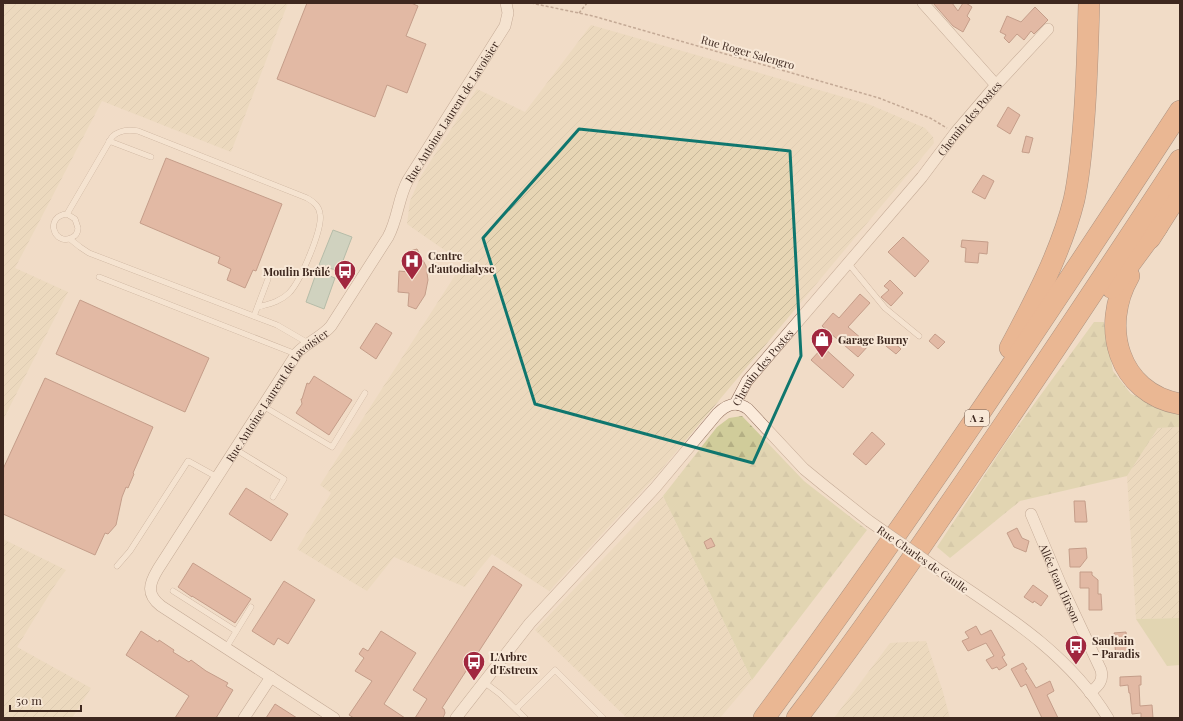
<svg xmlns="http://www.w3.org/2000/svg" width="1183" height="721" viewBox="0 0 1183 721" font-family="'Playfair Display',serif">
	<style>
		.farmland { fill: url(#farmland-furrows) }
		.grass { fill: #d0cc9a }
		.forest { fill: url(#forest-firs) }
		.water { fill: #a8c5b7; stroke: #6e9483 }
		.building { fill: #d18e7b; stroke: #8f503f }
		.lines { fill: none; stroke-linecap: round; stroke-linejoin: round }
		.lane-casing { stroke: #8e6c5b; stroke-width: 6 }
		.street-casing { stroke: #8e6c5b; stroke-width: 12 }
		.highway-casing { stroke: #5c3b2f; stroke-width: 22 }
		.path { stroke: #8e6c5b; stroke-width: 1.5; stroke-dasharray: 3 2; stroke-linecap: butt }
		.lane { stroke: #fbebdb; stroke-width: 5.5 }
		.street { stroke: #fbebdb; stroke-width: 11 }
		.highway { stroke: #e38955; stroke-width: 21 }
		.street-bridge-casing { stroke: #8e6c5b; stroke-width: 12; stroke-linecap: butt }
		.street-bridge { stroke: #fbebdb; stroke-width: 11 }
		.marked { fill: none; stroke: #0f766e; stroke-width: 3; stroke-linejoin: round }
		.labels { text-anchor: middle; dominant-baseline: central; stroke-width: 4; stroke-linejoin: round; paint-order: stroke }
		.shield { fill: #f8e8d7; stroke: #766256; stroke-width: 1 }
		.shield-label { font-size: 10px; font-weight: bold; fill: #3e281f }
		.street-label { font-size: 11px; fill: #3e281f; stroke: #f8e8d7 }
		.poi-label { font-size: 11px; font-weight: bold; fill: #3e281f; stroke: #f8e8d7; text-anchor: start }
	</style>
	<defs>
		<pattern id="farmland-furrows" width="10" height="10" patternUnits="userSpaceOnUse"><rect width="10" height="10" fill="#e7d5b4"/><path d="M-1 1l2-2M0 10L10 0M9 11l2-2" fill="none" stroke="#c7b79a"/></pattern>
		<pattern id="forest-firs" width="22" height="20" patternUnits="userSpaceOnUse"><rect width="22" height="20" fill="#d0cc9a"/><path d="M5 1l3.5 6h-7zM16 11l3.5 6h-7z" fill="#b4af84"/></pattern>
	</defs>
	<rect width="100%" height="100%" fill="#f1dcc7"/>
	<g class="farmland">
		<polygon points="3,3 288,3 231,152 102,101 15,268 68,292 3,420"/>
		<polygon points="591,25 868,104 925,128 933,137 934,143 655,477 549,591 492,554 465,587 394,557 367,591 297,549 331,493 320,485 463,263 407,224 410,201 421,176 477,89 525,112"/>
		<polygon points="1180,427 1180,618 1136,619 1127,476 1158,428"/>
		<polygon points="663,496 752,680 720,718 627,718 535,630"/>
		<polygon points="3,539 66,570 55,585 17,647 91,688 72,718 3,718"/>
		<polygon points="926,641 943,692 950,718 834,718 890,643"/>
	</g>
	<polygon class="grass" points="1180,618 1180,665 1167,666 1136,619"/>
	<g class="forest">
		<polygon points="1094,322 1104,322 1113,371 1131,394 1163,407 1180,407 1180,427 1158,428 1127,476 1020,501 950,558 937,547 1007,441"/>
		<polygon points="742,416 804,481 867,530 752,680 663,496 717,427 729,418"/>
	</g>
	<g class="water">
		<polygon points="333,230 352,237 339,271 319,265"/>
		<polygon points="317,271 335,278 324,309 306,302"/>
	</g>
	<g class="building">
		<polygon points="307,3 411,3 418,6 406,36 426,44 407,93 387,85 375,117 277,79"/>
		<polygon points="933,3 952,3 958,11 963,3 966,3 972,7 967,16 970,19 963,32 953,26"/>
		<polygon points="1035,7 1048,20 1034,34 1031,31 1024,40 1017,34 1009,43 1004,38 1006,35 1000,32 1007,16 1021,22"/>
		<polygon points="1008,107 1020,115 1010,134 997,126"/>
		<polygon points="1026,136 1033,138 1029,153 1022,152"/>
		<polygon points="166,158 282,204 256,271 253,270 245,288 227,280 231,269 218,263 220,257 140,223"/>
		<polygon points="983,175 994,181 985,199 972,192"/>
		<polygon points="903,237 929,261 915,277 888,252"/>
		<polygon points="962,240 988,242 987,254 979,253 978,263 965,262 966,248 961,247"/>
		<polygon points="417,249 426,266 428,280 425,295 416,309 408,306 409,293 398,292 399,271 409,272 410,251"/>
		<polygon points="890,280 903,293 891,306 881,297 889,290 884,286"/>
		<polygon points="860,294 870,303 848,327 869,345 858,357 822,326 833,313 839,318"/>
		<polygon points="80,300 209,358 185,412 56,354"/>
		<polygon points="376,323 392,333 376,359 360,348"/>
		<polygon points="935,334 945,342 938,349 929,341"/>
		<polygon points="891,340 901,349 896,354 886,346"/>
		<polygon points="823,347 854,375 843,388 811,360"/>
		<polygon points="314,376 352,400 329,435 296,413 302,404 301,399 302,399 307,383 309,384"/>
		<polygon points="45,378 153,427 133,473 134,474 128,488 126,487 122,497 116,525 108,534 105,533 95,555 3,514 3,469"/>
		<polygon points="872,432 885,444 866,465 853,454"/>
		<polygon points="246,488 288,514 271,541 229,514"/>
		<polygon points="1074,501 1085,501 1087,522 1075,522"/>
		<polygon points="1017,528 1022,538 1029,541 1026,552 1014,547 1007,533"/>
		<polygon points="711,538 715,546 707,549 704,542"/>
		<polygon points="1086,548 1087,558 1080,567 1070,567 1069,549"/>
		<polygon points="193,563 251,599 235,623 192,596 192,597 178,587"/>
		<polygon points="493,566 522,585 442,708 444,709 445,713 443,718 415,718 427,699 413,690"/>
		<polygon points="1080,572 1092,572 1092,575 1098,580 1098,594 1101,594 1102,610 1089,610 1089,588 1080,588"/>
		<polygon points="284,581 315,600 288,644 278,638 274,645 252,631"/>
		<polygon points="1033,585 1048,596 1041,606 1034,601 1033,603 1024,597"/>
		<polygon points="976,626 981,635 991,630 1005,655 1002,657 1007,665 999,670 997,667 992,669 986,660 994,656 986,643 968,651 962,641 969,638 965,632"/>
		<polygon points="141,631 158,642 159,640 174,650 173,652 189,662 191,660 206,671 228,683 226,686 233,690 216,718 175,718 189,696 126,655"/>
		<polygon points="381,631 416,653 384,704 405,718 354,718 349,715 372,681 355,671 364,658 359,654 363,648 368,651"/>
		<polygon points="1126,632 1127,643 1129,645 1127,656 1125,658 1116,658 1114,633"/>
		<polygon points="1023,663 1027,669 1025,670 1036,688 1050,681 1054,691 1047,695 1058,718 1042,718 1026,684 1021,687 1011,669"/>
		<polygon points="1141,676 1141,685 1139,685 1140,706 1152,705 1153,718 1141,718 1141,713 1132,714 1130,693 1129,693 1128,685 1120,686 1120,677"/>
		<polygon points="275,704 297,718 266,718"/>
	</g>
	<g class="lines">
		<g class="lane-casing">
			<g id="lane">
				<polyline points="109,141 151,157"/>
				<path d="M 67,214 L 75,219 L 78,228 C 78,232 76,236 71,238 C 54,246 44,216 67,214 L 112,137 C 119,130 127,129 138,131 L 307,198 C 314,202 319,206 320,214 C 323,229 300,282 289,293 C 280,302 269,304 258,307"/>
				<polyline points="70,239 80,247 89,253 277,325 308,343"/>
				<polyline points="848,263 885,308 919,336"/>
				<polyline points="99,277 296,354"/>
				<polyline points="254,316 268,279"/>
				<polyline points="263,406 332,447 365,393"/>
				<polyline points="235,449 284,479 273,497"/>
				<polyline points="117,566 130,551 188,461 217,477"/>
				<polyline points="173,591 236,631"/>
				<polyline points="226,648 251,607"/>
				<polyline points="484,682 500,694 525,718"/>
				<polyline points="516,709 555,670 603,718"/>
			</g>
		</g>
		<g class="street-casing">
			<g id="street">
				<polyline points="923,3 996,85"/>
				<path id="s1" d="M 735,404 L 747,381 L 922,177 L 955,133 L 996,85 L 1048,29"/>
				<path id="s2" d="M 1031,514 L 1061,585 L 1101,670 C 1104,681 1098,686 1090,693"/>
				<path d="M 945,574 C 1006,615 1069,654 1108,718"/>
				<polyline points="244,718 271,677"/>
				<path id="s3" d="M 334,718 L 161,606 C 146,594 149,584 158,569 L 297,353 C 307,342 322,337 331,326 L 388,237 C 398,219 398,198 408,180 L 505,26 L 508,13 L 506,3"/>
				<path d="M 456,718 L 530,623 L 655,488 L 717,414 C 726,405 736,400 748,409 L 804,469 L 826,487 L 869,521"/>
			</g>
		</g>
		<g class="highway-casing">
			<g id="highway">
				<polyline points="1150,238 1180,191"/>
				<path d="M 1129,276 C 1100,326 1118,393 1180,404"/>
				<polyline points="1112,288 1157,227"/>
				<path d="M 1010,348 C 1035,301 1061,252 1074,200 C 1080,173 1082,146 1084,119 C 1087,80 1088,42 1089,3"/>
				<path d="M 764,718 C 910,521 1046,316 1180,111"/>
				<path d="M 797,718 C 845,655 891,590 936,524 C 1019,404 1100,282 1180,160"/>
			</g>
		</g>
		<g class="path">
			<polyline points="531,3 593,16 879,98 930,118 947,128"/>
			<polyline points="579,13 587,3"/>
		</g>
		<use href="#lane" class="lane"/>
		<use href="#street" class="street"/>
		<use href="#highway" class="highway"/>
		<g class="street-bridge-casing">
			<polyline id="street-bridge" points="869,521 945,574"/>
		</g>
		<use href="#street-bridge" class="street-bridge"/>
	</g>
	<path d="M0 0H1183V721H0ZM 579,129 L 790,151 L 801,356 L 753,463 L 535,404 L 483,238 Z" fill="#f1dcc7" fill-opacity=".55" fill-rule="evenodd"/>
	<path class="marked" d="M 579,129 L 790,151 L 801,356 L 753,463 L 535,404 L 483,238 Z"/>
	<defs>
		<g id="hospital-pin" transform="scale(1.15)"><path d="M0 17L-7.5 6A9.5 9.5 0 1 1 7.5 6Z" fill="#a1273f" stroke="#f8e8d7"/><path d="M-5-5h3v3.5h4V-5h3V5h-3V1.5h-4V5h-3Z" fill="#fff"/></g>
		<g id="bus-pin" transform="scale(1.15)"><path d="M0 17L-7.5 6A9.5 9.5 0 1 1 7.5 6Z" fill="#a1273f" stroke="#f8e8d7"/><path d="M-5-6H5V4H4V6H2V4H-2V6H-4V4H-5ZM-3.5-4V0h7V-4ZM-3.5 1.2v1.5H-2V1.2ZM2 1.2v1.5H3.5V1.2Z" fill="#fff"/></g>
		<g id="shop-pin" transform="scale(1.15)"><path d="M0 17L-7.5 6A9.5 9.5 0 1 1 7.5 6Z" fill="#a1273f" stroke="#f8e8d7"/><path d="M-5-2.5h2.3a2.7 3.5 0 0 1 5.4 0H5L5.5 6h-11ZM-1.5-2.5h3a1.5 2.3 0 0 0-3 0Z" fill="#fff"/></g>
	</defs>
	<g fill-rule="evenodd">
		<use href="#hospital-pin" x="412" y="261"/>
		<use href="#bus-pin" x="345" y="271"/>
		<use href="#shop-pin" x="822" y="339"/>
		<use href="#bus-pin" x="1076" y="646"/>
		<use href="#bus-pin" x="474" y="662"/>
	</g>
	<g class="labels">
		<rect class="shield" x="965" y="410" width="24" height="16" rx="3"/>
		<g class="shield-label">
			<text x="977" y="418">A 2</text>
		</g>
		<g class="street-label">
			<text transform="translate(748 52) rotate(16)">Rue Roger Salengro</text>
			<text stroke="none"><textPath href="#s3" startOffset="796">Rue Antoine Laurent de Lavoisier</textPath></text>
			<text stroke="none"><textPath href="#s1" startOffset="370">Chemin des Postes</textPath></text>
			<text stroke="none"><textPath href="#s1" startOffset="46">Chemin des Postes</textPath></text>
			<text stroke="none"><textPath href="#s3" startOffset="460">Rue Antoine Laurent de Lavoisier</textPath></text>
			<text transform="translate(923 559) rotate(35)">Rue Charles de Gaulle</text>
			<text stroke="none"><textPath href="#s2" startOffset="75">Allée Jean Hirson</textPath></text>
		</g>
		<g class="poi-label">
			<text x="428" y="255">Centre<tspan x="428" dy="13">d'autodialyse</tspan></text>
			<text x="330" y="271" text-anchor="end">Moulin Brûlé</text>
			<text x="838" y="339">Garage Burny</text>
			<text x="1092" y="640">Saultain<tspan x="1092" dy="13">– Paradis</tspan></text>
			<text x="490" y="656">L'Arbre<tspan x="490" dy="13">d'Estreux</tspan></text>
		</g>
	</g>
	<rect width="1183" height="721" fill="none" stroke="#3e281f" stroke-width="8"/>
	<path d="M10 705v6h71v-6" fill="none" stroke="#3e281f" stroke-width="2"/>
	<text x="16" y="705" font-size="12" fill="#3e281f" stroke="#f8e8d7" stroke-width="3" paint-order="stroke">50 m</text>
</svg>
